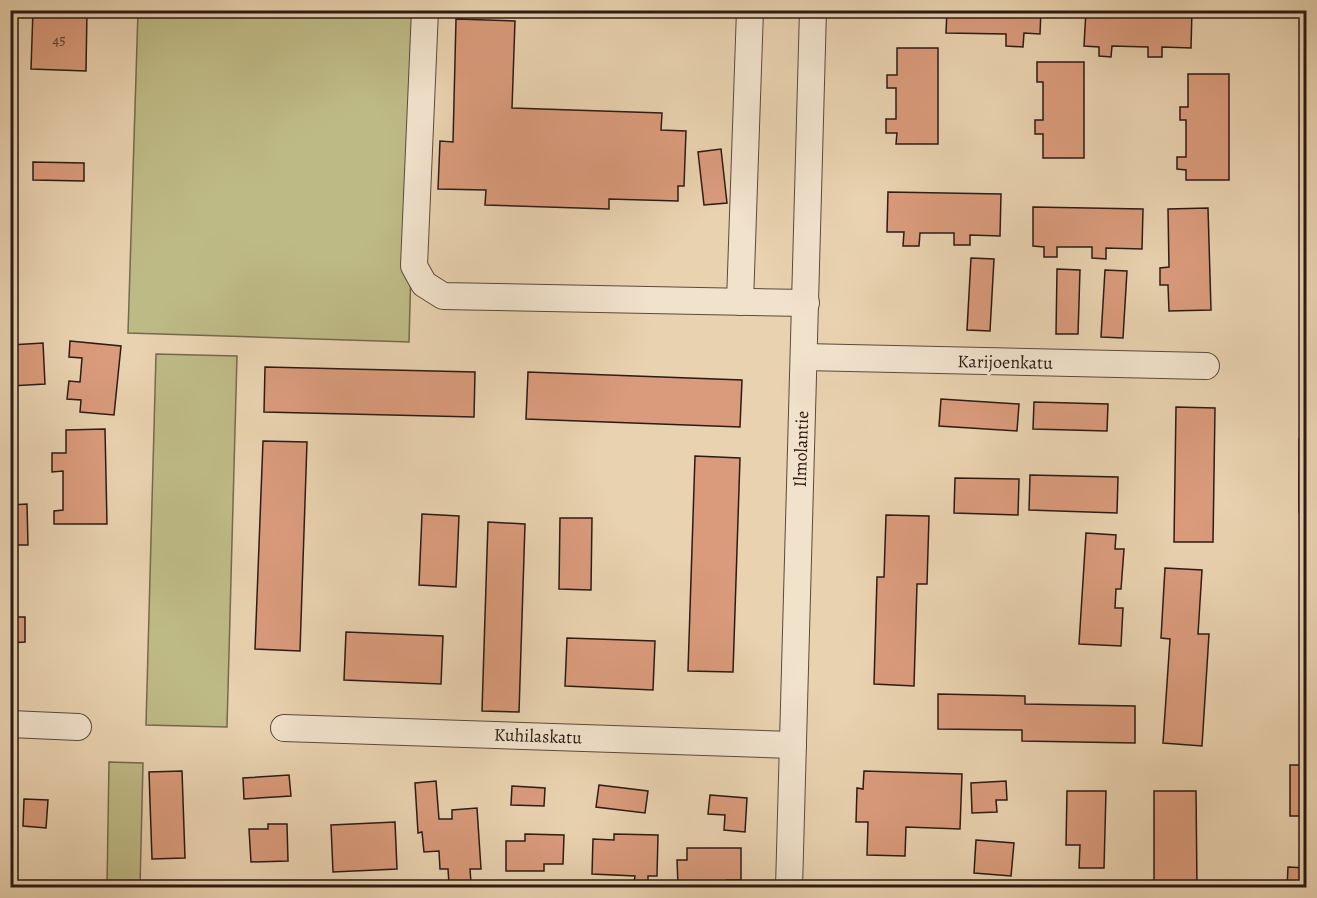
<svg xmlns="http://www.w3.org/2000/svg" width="1317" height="898" viewBox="0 0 1317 898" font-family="Alegreya,serif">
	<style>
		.green { fill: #beba86; stroke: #756a4d; stroke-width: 1.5 }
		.building { fill: #da9b7c; stroke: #2c1b14; stroke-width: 1.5 }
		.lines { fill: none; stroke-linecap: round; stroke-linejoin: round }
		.minor-casing { stroke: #5b493b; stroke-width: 28 }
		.minor { stroke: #f1e2cc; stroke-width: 26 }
		.labels { text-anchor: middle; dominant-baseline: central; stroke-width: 6; stroke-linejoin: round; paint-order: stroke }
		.number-label { font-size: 15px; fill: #583b2e }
		.street-label { font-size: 18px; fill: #2c1b14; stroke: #f1e2cc }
	</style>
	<rect width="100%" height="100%" fill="#e9d2b0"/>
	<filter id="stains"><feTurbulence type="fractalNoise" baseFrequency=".00333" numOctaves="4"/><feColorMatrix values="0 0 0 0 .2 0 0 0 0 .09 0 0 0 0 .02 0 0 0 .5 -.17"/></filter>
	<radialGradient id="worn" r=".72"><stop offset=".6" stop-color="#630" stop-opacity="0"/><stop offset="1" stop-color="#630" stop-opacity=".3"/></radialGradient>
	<g class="green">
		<polygon points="138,11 418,11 409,342 128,333"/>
		<polygon points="156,354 237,356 227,727 146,725"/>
		<polygon points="109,762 143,763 140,887 107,887"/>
	</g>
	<g class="building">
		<polygon points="33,10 87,10 86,71 31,69"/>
		<polygon points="947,10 1041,10 1040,34 1024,33 1023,47 1006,46 1006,34 946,33"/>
		<polygon points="1086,10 1192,10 1191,48 1162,47 1162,57 1148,57 1148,47 1112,46 1111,57 1099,56 1099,47 1084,46"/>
		<polygon points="456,19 515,21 512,108 662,113 661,130 686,131 684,186 678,186 678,201 609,199 609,209 485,205 486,190 438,189 440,141 453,142"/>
		<polygon points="897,48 938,48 938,144 896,144 897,133 886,133 886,119 896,119 896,88 887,88 887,75 897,75"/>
		<polygon points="1037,62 1084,62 1084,158 1043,158 1043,134 1035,134 1035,120 1043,120 1043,82 1037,82"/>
		<polygon points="1188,74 1229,74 1229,180 1186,180 1186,170 1177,169 1177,157 1186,157 1186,120 1180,120 1180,107 1188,107"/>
		<polygon points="721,149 727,203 704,205 698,152"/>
		<polygon points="33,162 84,163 84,181 33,180"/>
		<polygon points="888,192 1001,194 1000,236 970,235 970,245 954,245 954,233 920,233 919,246 903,246 904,232 887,232"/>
		<polygon points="1033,207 1143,209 1142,249 1106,248 1106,259 1092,258 1092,247 1057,247 1057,257 1044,257 1044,247 1033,246"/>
		<polygon points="1208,208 1211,310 1169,311 1168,285 1160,285 1160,268 1169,267 1168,209"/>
		<polygon points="971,258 994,259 990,331 967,330"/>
		<polygon points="1057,269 1080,270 1078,334 1056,334"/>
		<polygon points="1105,270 1127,271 1123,338 1101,337"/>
		<polygon points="70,341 121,346 114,415 80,412 81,400 67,399 69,381 80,382 82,358 69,357"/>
		<polygon points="43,343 45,384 10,386 10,345"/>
		<polygon points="265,367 475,372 474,417 264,412"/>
		<polygon points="528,372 742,380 740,427 526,419"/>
		<polygon points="941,399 1019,404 1017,431 939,426"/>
		<polygon points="1034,402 1108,404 1107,431 1033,429"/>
		<polygon points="1176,407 1215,408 1213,542 1174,542"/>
		<polygon points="105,429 107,524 54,524 54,511 63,510 63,471 52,472 52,453 66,453 66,430"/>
		<rect x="1299" y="439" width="7" height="73"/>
		<polygon points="263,441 307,442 300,651 255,649"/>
		<polygon points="695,456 740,458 733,672 688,671"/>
		<polygon points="1030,475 1118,477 1117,513 1029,510"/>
		<polygon points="955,478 1019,479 1018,515 954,513"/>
		<polygon points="27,504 28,545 10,545 10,505"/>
		<polygon points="422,514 459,516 456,587 419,585"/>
		<polygon points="886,515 929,516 927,584 917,584 914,686 874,684 877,577 884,577"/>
		<polygon points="560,518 592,518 591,590 559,589"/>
		<polygon points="488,522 525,524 519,712 482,711"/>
		<polygon points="1086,533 1116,535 1115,549 1124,549 1121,589 1116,589 1115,608 1123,608 1121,646 1079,644"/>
		<polygon points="1165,568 1202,570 1198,634 1209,634 1202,746 1163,743 1170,639 1161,638"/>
		<polygon points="10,617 25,617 25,642 10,643"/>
		<polygon points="346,632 443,636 441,684 344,680"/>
		<polygon points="567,638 655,641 653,690 565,686"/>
		<polygon points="938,694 1025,696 1025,704 1135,706 1135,743 1022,741 1022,730 938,729"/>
		<rect x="1290" y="765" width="16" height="51"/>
		<polygon points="182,771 185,858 152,859 149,772"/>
		<polygon points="864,771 962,774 960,829 906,827 905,856 867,855 868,822 856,822 857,788 863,789"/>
		<polygon points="289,775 291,796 244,799 243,778"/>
		<polygon points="436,781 439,819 452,819 452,810 477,808 481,869 470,869 471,883 449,884 448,869 440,869 439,851 424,852 422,832 418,833 415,783"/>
		<polygon points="1006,781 1007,800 996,800 997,812 972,813 971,783"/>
		<polygon points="599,785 648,791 645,813 596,807"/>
		<polygon points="512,786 545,788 544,806 511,805"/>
		<polygon points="1067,791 1106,791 1104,868 1079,868 1080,845 1066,845"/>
		<polygon points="1154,791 1196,791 1197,888 1154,888"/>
		<polygon points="710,795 747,798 745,832 724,830 725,815 708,814"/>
		<polygon points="24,799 48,800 46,828 23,826"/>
		<polygon points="395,822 397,869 333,872 331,825"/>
		<polygon points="268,824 287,824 288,861 251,862 249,829 268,829"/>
		<polygon points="525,834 564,835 563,864 544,864 544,871 506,871 506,841 525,841"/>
		<polygon points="614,834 658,835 657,876 648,876 648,882 634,882 635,876 592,874 593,839 614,840"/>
		<polygon points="976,840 1014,843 1011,876 974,873"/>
		<polygon points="687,848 741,848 741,880 727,880 727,885 678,885 677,860 687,860"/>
		<polygon points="1288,867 1306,868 1306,888 1287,888"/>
	</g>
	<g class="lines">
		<g class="minor-casing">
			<g id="minor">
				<polyline points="425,10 414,266 424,284 443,296 806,303"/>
				<polyline points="740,302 750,10"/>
				<polyline points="804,357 1206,366"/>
				<polyline points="10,724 78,727"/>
				<polyline points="284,728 793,745"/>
				<polyline points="789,888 813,10"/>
			</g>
		</g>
		<use href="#minor" class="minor"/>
	</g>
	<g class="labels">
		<g class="number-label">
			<text x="59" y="40">45</text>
		</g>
		<g class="street-label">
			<text transform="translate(1005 362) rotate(1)">Karijoenkatu</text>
			<text transform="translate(801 449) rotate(-88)">Ilmolantie</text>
			<text transform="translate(538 736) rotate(2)">Kuhilaskatu</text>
		</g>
	</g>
	<rect width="1317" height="898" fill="none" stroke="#e9d2b0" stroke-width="36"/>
	<rect x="12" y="12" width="1293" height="874" fill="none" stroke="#2c1b14" stroke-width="3"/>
	<rect x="18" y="18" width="1281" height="862" fill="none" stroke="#2c1b14" stroke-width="1.5"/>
	<rect width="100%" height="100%" filter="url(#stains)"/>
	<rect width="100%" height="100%" fill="url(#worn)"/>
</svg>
